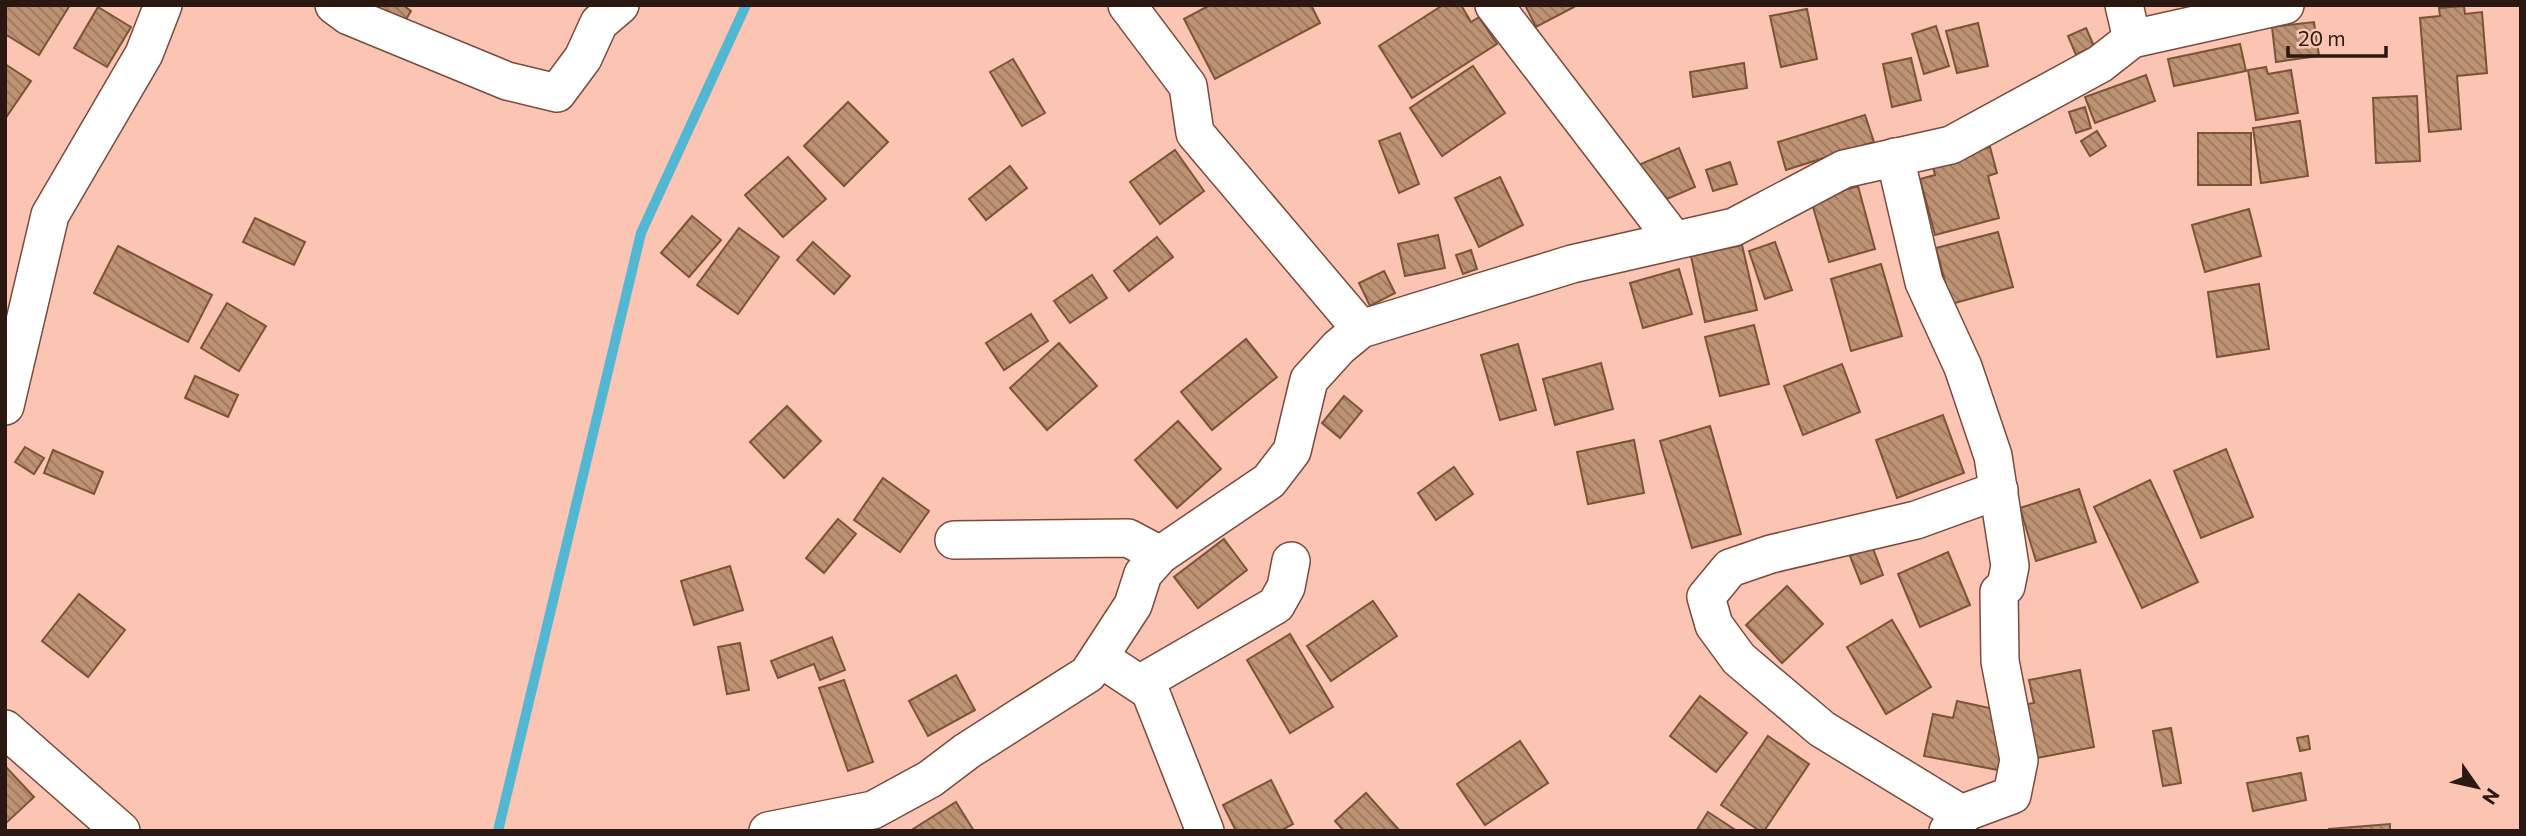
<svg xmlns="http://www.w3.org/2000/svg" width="2526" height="836" viewBox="0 0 2526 836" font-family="Commissioner,sans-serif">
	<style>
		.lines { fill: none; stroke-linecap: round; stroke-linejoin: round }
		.stream { stroke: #51b7d2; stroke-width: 10 }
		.building { fill: url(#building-back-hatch); stroke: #7b5437; stroke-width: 2 }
		.minor-casing { stroke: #794b3d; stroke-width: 40 }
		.minor { stroke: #fff; stroke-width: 37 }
	</style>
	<defs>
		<pattern id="building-back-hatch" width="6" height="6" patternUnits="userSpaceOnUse" patternTransform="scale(1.75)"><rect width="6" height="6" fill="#bd9374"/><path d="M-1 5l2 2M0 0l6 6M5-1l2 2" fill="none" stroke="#9a775e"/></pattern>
	</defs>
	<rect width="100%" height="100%" fill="#fbc4b3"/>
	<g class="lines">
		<polyline class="stream" points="498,831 641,233 746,5"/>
	</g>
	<g class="building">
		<polygon points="5,5 70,5 39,55 5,34"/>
		<polygon points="370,5 403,5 411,11 402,26"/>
		<polygon points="1210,5 1311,5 1320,23 1215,79 1184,19"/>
		<polygon points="1443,5 1461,5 1471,22 1479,17 1497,44 1412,98 1379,46"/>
		<polygon points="1525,5 1573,5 1574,7 1536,27"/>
		<polygon points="2464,6 2465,14 2482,12 2487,73 2457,76 2461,129 2429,132 2420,18 2440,16 2439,8"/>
		<polygon points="98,7 131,27 107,67 74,48"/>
		<polygon points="1807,9 1817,59 1781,67 1770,16"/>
		<polygon points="2314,22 2319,56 2276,62 2272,27"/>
		<polygon points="1978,23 1988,66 1957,73 1946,31"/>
		<polygon points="1936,26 1949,66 1924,74 1912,34"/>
		<polygon points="2086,28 2094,46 2076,55 2068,36"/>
		<polygon points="2240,44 2246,71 2174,86 2168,59"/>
		<polygon points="1911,58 1921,100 1892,107 1883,64"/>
		<polygon points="1013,59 1045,113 1022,126 990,72"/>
		<polygon points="1744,63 1747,88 1693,97 1690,72"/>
		<polygon points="5,64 31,81 5,119"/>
		<polygon points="1473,66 1505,113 1442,156 1410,108"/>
		<polygon points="2266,67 2268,74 2291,70 2298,113 2256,120 2248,70"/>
		<polygon points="2146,75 2155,101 2095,123 2085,97"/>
		<polygon points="2417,96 2420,161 2376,163 2373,98"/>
		<polygon points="848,102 888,142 844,186 804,146"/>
		<polygon points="2085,107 2091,128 2076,133 2069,112"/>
		<polygon points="1865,115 1874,142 1786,170 1778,142"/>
		<polygon points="2300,121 2308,176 2261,183 2253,128"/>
		<polygon points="2097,131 2106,146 2090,156 2081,141"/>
		<polygon points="1400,133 1419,184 1399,193 1379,141"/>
		<rect x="2198" y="133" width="53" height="52"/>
		<polygon points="1990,147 1997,173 1988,176 1999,218 1935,235 1920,179 1935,175 1932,163"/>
		<polygon points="1679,148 1695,187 1653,205 1636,166"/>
		<polygon points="1175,150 1204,191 1160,224 1130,182"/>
		<polygon points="788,157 826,199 783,237 745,195"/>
		<polygon points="1730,162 1737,184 1713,191 1706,170"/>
		<polygon points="1010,166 1027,188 986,220 969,199"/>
		<polygon points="1500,177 1523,225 1479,247 1455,198"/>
		<polygon points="1858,186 1875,249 1829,262 1811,200"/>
		<polygon points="2249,209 2261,256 2205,272 2192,225"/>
		<polygon points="692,216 721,240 689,277 661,253"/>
		<polygon points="255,218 305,242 294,265 243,242"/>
		<polygon points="739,228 779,257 738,314 697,285"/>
		<polygon points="1998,232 2013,287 1951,304 1936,248"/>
		<polygon points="1438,235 1445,268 1405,276 1398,244"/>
		<polygon points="1157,237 1173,257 1129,291 1114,271"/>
		<polygon points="813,242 850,276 834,294 797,260"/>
		<polygon points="1775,242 1792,290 1765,299 1749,251"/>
		<polygon points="1742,245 1757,310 1705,322 1691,256"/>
		<polygon points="118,246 212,295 188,342 94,293"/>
		<polygon points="1471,250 1477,269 1463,274 1456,255"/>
		<polygon points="1881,264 1902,336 1851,351 1831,279"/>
		<polygon points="1679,269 1692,314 1643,328 1630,283"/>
		<polygon points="1384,271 1395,293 1370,306 1359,283"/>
		<polygon points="1092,275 1107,298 1070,323 1054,301"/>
		<polygon points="2259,284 2269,349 2217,357 2208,292"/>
		<polygon points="227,303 266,326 239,371 201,348"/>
		<polygon points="1031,314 1048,341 1004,370 986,343"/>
		<polygon points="1754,325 1769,384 1720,396 1705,337"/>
		<polygon points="1246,339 1277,377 1212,430 1181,392"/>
		<polygon points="1059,343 1097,386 1047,430 1010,388"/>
		<polygon points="1518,344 1536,410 1500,420 1481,355"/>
		<polygon points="1601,363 1613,409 1555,425 1543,379"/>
		<polygon points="1842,364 1860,412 1803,435 1784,386"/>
		<polygon points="195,376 238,395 228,417 185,398"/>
		<polygon points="1344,396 1362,411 1340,438 1322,423"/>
		<polygon points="787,406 821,441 784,478 750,442"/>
		<polygon points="1943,415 1964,473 1897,498 1876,440"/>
		<polygon points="1178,421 1221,469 1177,508 1135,460"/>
		<polygon points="1710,426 1741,534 1692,548 1660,441"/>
		<polygon points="1634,440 1644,493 1588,504 1577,452"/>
		<polygon points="25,447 44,458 34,474 15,462"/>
		<polygon points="2226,449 2253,517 2201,538 2174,471"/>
		<polygon points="53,450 103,472 94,494 44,473"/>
		<polygon points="1454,467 1473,494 1436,520 1418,493"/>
		<polygon points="883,478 929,511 900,552 854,520"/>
		<polygon points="2150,480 2198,582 2142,608 2094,507"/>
		<polygon points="2079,489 2096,542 2036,561 2020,508"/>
		<polygon points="838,519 856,534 824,573 806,558"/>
		<polygon points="1224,539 1247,570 1198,608 1174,577"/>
		<polygon points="1872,546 1883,575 1861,584 1850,556"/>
		<polygon points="1948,552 1970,605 1920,627 1898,574"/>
		<polygon points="730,566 743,610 694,625 681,581"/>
		<polygon points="1787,586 1823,624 1782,663 1746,625"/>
		<polygon points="79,594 125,630 88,677 42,641"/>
		<polygon points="1373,601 1397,636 1331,681 1307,646"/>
		<polygon points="1892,620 1931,687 1886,714 1847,647"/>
		<polygon points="1290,634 1333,707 1290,733 1247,660"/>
		<polygon points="832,637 845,670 820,680 814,664 778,678 771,661"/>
		<polygon points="740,643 749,690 727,694 718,647"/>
		<polygon points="2080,670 2094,747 2032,759 2022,705 2034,703 2029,680"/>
		<polygon points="956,675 975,710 928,736 909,701"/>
		<polygon points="844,680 873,762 848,771 819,688"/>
		<polygon points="1700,696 1747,733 1716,772 1670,736"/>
		<polygon points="1957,701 1999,710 2007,728 1998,770 1924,756 1933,714 1953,718"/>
		<polygon points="2171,728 2181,783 2163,786 2153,731"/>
		<polygon points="1768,736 1809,764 1764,831 1760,831 1721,805"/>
		<polygon points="2308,736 2310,749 2300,751 2297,738"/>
		<polygon points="1520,741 1548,783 1485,825 1457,784"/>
		<polygon points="5,766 34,797 5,824"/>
		<polygon points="2301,773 2306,800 2253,811 2247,783"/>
		<polygon points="1271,780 1293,824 1280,831 1236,831 1223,805"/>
		<polygon points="1366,793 1400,831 1344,831 1335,821"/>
		<polygon points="956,802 974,831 910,831"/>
		<polygon points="1708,812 1737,831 1696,831"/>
		<polygon points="2390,824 2390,831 2329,831 2329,829"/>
	</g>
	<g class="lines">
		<g class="minor-casing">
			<g id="minor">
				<polyline points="334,5 349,16 507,81 557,93 583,58 599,23 620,5"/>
				<polyline points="1127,5 1188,86 1195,133 1361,329"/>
				<polyline points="1494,5 1674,240"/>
				<polyline points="2124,5 2132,39"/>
				<polyline points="1895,157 1924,282 1963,367 1993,456 2010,566 2006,586 1999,592 2000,661 2019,760 2012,795 1966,812 1948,831"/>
				<polyline points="5,406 50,215 144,54 163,5"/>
				<polyline points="954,540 1128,538 1160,555"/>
				<polyline points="1100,658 1150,691 1205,831"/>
				<polyline points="1141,683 1276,605 1286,587 1291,561"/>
				<polyline points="5,729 121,831"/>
				<polyline points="1963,815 1822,729 1739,659 1714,625 1706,597 1730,568 1771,554 1916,520 1999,490"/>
				<polyline points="768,831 873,810 930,779 967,751 1088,674 1133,605 1143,574 1160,555 1269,481 1292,451 1309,380 1339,347 1361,329 1572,264 1734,227 1844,169 1951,145 2100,64 2132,39 2285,5"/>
			</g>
		</g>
		<use href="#minor" class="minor"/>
	</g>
	<rect width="2526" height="836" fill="none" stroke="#2b1812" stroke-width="14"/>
	<g transform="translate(2477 787) rotate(124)" stroke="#fbc4b3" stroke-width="5" paint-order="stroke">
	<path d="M0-5L12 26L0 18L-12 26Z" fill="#2b1812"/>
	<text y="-10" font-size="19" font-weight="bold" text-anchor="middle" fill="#2b1812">N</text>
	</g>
	<path d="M2288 46v10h98v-10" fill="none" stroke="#2b1812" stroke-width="3.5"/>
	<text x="2298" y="46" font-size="21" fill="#2b1812" stroke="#fbc4b3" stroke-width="5" paint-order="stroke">20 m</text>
</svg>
